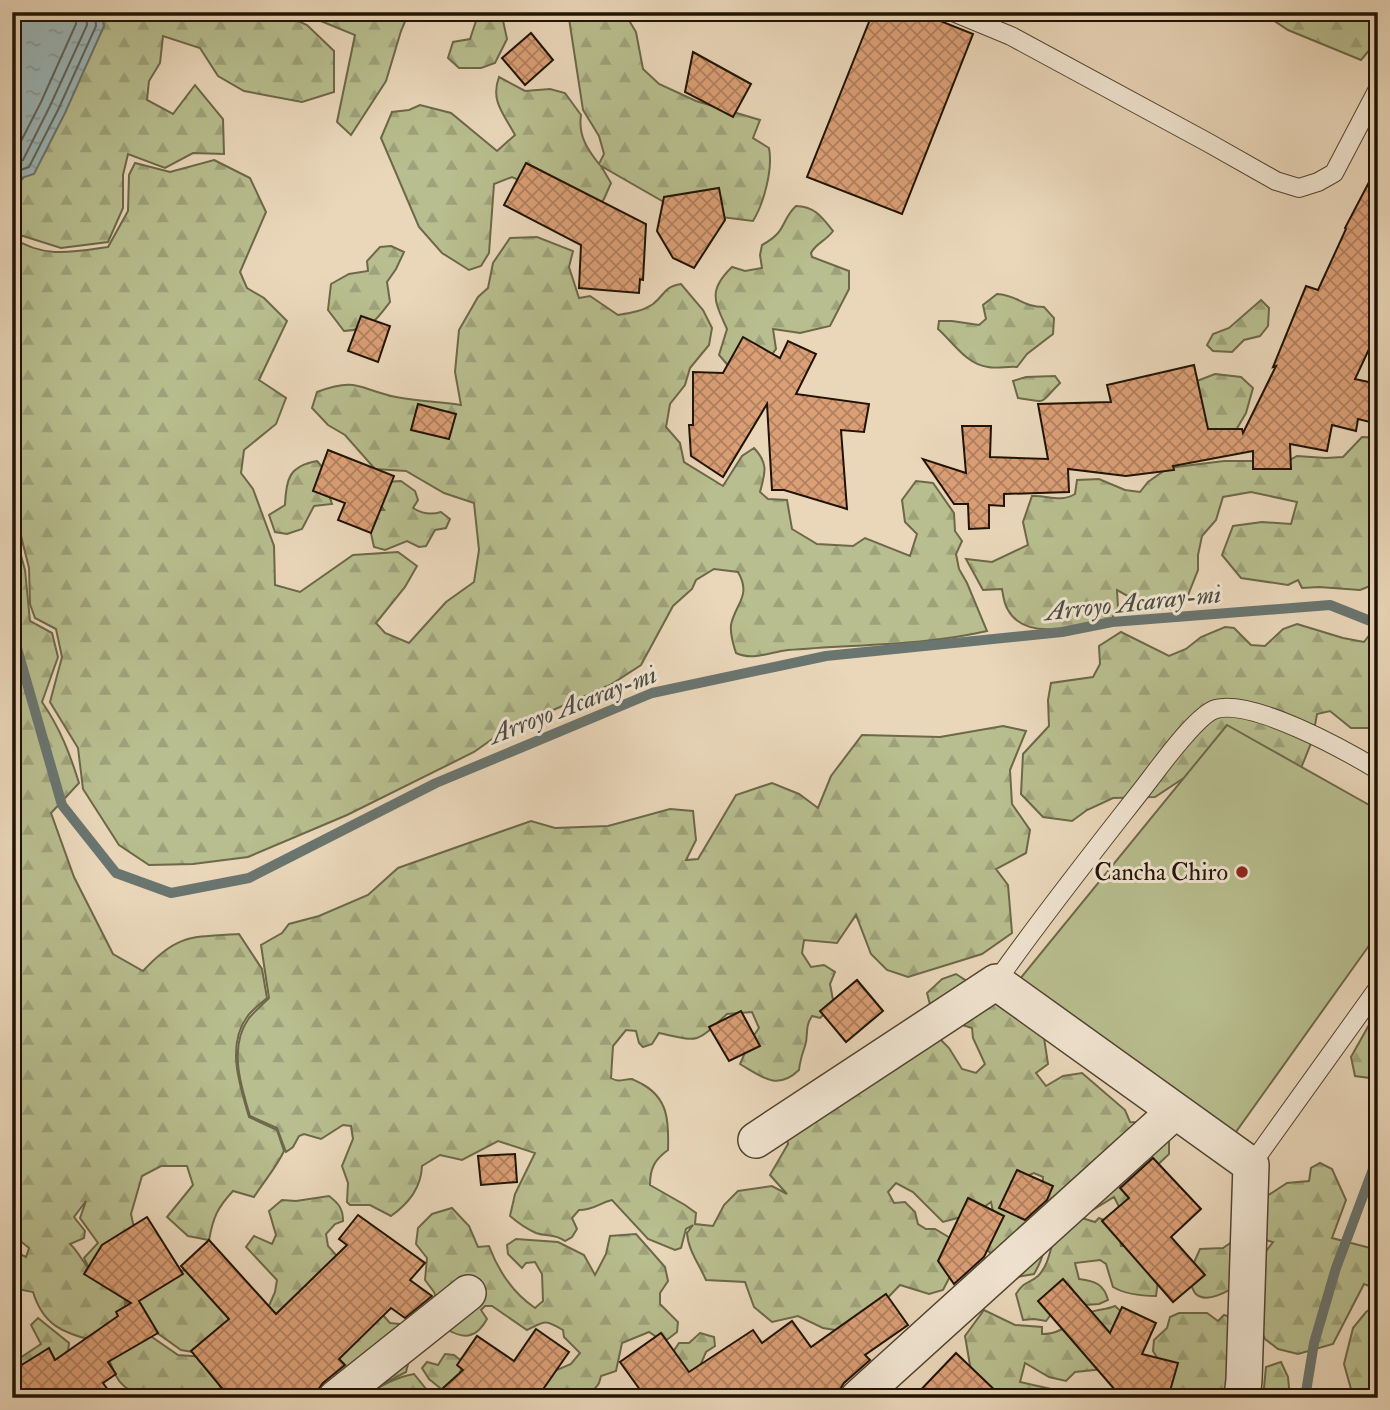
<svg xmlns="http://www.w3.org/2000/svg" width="1390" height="1410" viewBox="0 0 1390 1410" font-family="'IM FELL Double Pica',serif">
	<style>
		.forest { fill: url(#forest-firs); stroke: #6c6848; stroke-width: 2; fill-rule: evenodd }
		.garden { fill: #b8be8f; stroke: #6c6848; stroke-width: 2 }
		.water { fill: url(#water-ripples); stroke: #6a7570; stroke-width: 2 }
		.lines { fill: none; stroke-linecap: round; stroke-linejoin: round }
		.shore { stroke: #5e655e; stroke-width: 2 }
		.stream { stroke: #6a7570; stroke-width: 10 }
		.building { fill: url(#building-cross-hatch); stroke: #201302; stroke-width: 2 }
		.lane-casing { stroke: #524430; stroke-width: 20 }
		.street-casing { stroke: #524430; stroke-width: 38 }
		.lane { stroke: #f1e5d2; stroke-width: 18 }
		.street { stroke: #f1e5d2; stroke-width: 35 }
		.poi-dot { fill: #8f2418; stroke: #f1e5d2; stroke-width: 2.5 }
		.labels { text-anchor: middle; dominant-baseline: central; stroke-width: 6; stroke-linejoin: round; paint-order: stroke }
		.poi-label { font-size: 24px; fill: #201302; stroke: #f1e5d2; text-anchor: end }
		.water-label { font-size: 26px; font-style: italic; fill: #4b4c42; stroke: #f1e5d2 }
	</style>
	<defs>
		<pattern id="forest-firs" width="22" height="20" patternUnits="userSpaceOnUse" patternTransform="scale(1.75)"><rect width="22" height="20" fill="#b8be8f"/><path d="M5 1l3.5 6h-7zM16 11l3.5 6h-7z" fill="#9ea27a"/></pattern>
		<pattern id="water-ripples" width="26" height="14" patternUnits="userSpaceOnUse" patternTransform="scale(1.75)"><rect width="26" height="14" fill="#9bb7b9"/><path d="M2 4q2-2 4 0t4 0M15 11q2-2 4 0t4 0" fill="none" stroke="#859c9d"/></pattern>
		<pattern id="building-cross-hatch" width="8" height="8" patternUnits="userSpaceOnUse" patternTransform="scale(1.75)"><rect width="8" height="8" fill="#db9f76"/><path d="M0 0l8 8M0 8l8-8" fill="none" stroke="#b1805f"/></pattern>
	</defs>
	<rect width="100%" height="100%" fill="#ead7ba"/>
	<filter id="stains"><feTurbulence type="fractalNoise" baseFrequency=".00286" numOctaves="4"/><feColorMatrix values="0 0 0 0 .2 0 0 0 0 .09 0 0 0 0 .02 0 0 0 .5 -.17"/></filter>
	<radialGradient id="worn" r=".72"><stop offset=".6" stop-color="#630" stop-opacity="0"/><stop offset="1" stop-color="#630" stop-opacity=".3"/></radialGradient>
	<g class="forest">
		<polygon points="101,12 278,12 307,25 334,51 334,92 302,102 244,91 218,76 200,48 163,36 160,63 149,81 147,100 173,114 195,85 223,119 224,154 193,153 165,168 128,154 123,175 123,208 108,242 61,248 20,235 12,230 12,191 45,152 104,26"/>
		<polygon points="305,12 409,12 401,31 386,81 351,135 337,122 355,35 316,19"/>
		<polygon points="479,12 495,12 502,16 507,39 495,63 481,68 459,68 448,58 453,42 470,39"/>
		<path d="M 568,12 L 624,12 L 636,32 L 643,69 L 659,84 L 696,101 L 760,120 L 753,138 L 769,148 C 773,169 764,203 753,221 L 705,215 L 690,217 L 601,166 L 611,183 L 604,199 L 593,213 L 512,177 L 494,184 L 489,253 L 481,266 L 469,270 L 442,253 L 419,227 L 381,138 L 392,112 L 409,110 L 420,105 L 451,113 L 497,151 L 515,135 C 504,114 490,101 499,77 L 525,91 L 550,89 L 565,93 L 581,115 C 578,135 587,149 599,164 L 604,154 L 599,136 L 583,110 Z"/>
		<polygon points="1261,12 1378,12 1378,40 1361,60 1288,30"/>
		<path d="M 214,160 L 250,178 L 266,212 L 240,272 L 247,288 L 264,298 L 287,321 L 259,380 L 286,398 L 276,424 L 244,450 L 241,473 L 253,489 L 274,546 L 275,585 L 300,592 L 353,555 L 398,552 L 417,566 L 405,587 L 376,623 L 385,633 L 409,643 L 446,602 L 474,582 L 479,550 L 474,503 L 444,493 L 406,471 L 375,469 L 345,435 L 328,425 L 312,408 L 317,392 C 358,377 358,389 396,397 C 417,401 439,402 461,405 L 455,372 L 459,330 L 478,297 L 488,288 L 493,263 L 510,238 L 537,237 L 573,251 L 569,267 L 579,298 L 590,296 L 618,315 C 630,313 643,311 653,304 C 665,295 663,287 681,284 L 703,310 L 712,328 L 709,345 L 690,368 L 685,385 L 670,404 L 666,427 L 680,443 L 684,462 L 723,486 L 742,456 L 754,448 C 769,464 765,473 760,492 L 768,499 L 787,500 L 792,529 L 817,544 L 853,546 L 865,538 L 910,556 L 917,534 L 905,522 L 902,500 L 916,481 L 933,483 L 954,513 L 955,531 L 962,541 L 956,554 L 959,569 L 967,583 L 987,631 C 922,646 855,644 788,650 C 770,652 753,661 736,653 C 733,643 730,636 731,625 C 735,604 752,596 738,572 L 714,569 L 696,580 L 692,589 L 673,606 L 641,665 L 610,685 L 501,733 L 474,752 L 347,815 L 248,857 L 193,864 L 149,865 L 119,845 L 83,789 L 78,748 L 50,702 L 62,657 L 56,629 L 35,618 L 30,604 L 29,568 L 12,500 L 12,237 C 43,259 73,252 108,247 L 128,211 L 129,175 L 135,163 L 170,172 Z"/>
		<path d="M 796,206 C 814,206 822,217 833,231 C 826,241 816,243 811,253 L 812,257 L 849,271 L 849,289 L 830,326 L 800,333 L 773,329 L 776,349 L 753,379 L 739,378 L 719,355 L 727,329 C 715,302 707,291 732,267 L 745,271 L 762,268 L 760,255 L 762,245 C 788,231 780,221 796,206 Z"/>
		<path d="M 391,246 L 404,252 L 396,269 L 387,282 L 390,302 C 374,323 371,329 344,331 L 328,310 L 331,284 L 349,274 L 368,271 L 367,261 L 380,247 Z"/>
		<path d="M 997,294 C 1018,295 1022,307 1044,307 L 1054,318 L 1053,334 L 1027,354 L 1017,367 C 1008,366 997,369 988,367 C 966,364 954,343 938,329 L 939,321 L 952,321 L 979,325 L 986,319 L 983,305 Z"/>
		<polygon points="1261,300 1269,308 1268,326 1260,336 1244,340 1232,352 1213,351 1207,345 1213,334 1229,328"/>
		<polygon points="1215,374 1241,377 1253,388 1246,413 1233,435 1207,440 1197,381"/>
		<path d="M 1055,376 L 1060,383 C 1037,406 1049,402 1018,398 L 1013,381 L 1026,377 Z"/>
		<path d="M 1362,437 L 1378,438 L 1378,583 L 1360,590 L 1319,587 L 1302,588 L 1298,580 L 1288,585 L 1241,578 L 1222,555 L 1233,526 L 1262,522 L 1291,524 L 1297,502 L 1251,492 L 1223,497 L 1216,520 L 1202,536 L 1198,555 L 1198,570 L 1186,600 L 1171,609 L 1146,606 L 1117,590 L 1118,608 L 1111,620 C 1083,625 1026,643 1008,610 C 1004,604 1003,595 1002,589 L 983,590 L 966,559 L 992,562 L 1028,545 L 1023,522 L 1032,496 C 1048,495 1060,503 1075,494 L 1077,480 L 1099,479 L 1125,490 L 1140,492 L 1148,482 L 1168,468 L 1224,461 L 1288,461 L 1297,456 L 1326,458 L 1343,457 Z"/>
		<path d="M 317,461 L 329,475 L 327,489 L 332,504 L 314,506 L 302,529 L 287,534 L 275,532 L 269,515 L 285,505 C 286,479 289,466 317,461 Z"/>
		<path d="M 401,481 L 415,491 L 418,500 L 413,508 C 422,514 431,515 441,512 L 450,519 L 446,528 L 435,530 L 426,546 L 419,547 L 407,541 L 385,550 L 374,547 L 368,520 L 375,510 L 384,510 L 377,499 L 386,482 Z"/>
		<path d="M 12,523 L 25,570 L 30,621 L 52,633 L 58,657 L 42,702 C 60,728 70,754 79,783 L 51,813 L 74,877 L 113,954 L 143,971 C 177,934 191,937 239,934 L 262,969 L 267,998 C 260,1004 252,1010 247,1017 C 226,1046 240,1086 249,1117 L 277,1130 L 284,1151 C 276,1168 264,1181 254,1197 L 233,1191 C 217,1208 213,1218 209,1240 L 188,1236 L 167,1217 L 193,1185 L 187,1166 L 161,1166 L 142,1176 L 131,1214 L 137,1242 L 163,1270 L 200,1271 L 257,1313 L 204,1354 L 181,1350 L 146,1325 L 125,1300 L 126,1319 L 178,1355 L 205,1357 L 218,1372 L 221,1391 L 235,1395 L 237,1398 L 147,1398 L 147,1395 C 116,1392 113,1370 104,1344 C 69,1333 45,1331 33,1292 L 12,1288 L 12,1250 L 26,1257 L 29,1248 L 12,1234 ZM 86,1201 L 80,1218 L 98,1243 L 84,1258 L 90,1270 C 82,1261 78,1251 70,1244 L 84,1238 L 85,1231 L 74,1217 Z"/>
		<polygon points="1297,624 1343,638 1364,642 1378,624 1378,728 1351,728 1330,711 1317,714 1312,741 1299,773 1196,770 1155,797 1113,798 1087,810 1072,821 1043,817 1021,794 1023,754 1049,726 1048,700 1051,683 1093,677 1100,664 1099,646 1121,632 1169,656 1186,649 1201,637 1225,627 1234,628 1251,645 1265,646 1283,629"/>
		<path d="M 1003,726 L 1026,731 L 1010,770 L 1012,804 L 1030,830 L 1026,853 L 996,869 L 1008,885 L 1012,933 L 982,954 L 908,977 L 887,970 L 871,954 L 856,915 L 837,943 L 804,940 L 802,953 L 811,967 L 824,965 L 835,972 L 830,984 L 834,1005 L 820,1018 L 812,1016 C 804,1028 809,1034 805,1046 C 802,1055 800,1060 799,1070 C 777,1091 762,1077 740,1064 L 750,1041 L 759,1028 L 752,1012 L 727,1014 C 695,1044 700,1042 659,1033 L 652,1044 L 643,1047 L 639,1043 L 636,1031 L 626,1030 L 613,1046 L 611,1078 C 619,1083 623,1079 632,1079 C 634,1080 639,1082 642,1084 C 668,1098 669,1121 668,1150 C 654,1160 650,1169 650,1185 L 685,1205 L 696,1213 L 695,1224 L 713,1226 L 724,1205 L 738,1191 L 772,1186 L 787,1194 L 770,1175 L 788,1144 L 785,1128 L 811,1083 L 822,1075 L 852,1080 L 939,1038 L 949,1048 L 962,1069 L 976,1073 L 985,1064 L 973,1038 L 972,1028 L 933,1016 L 927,993 L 942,979 L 956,974 L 970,983 L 1000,993 L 1043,1031 L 1048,1064 L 1036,1073 L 1046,1086 L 1063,1076 L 1082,1073 L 1125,1110 L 1130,1122 L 1150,1123 L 1169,1142 L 1169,1154 L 1149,1173 L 1125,1218 L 1114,1197 L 1091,1211 L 1060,1213 L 1042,1197 L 1043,1177 L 1034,1173 L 1011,1182 L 1008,1205 L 1046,1224 C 1047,1243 1044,1257 1034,1274 L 1017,1277 L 986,1249 L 995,1221 L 991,1202 L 976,1213 L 943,1222 L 913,1192 L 896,1183 L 888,1192 L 894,1203 L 905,1202 L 915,1212 L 918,1224 L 926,1229 L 935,1229 L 957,1242 L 959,1259 L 943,1290 L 929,1294 L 900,1285 L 876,1310 L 841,1331 L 823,1328 L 798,1316 L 772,1322 L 754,1307 L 745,1282 L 706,1280 C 699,1264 688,1250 687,1233 L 693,1225 L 686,1229 L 681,1248 L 675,1250 L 648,1239 L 612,1200 C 599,1203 594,1210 579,1210 L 572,1218 L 577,1229 L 572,1237 L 565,1241 C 554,1233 547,1237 536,1233 C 527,1229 517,1222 510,1216 L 515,1194 L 535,1153 L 498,1141 L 462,1160 L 440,1155 L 422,1166 C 421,1188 409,1203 391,1216 L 370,1205 L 350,1205 L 347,1202 L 348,1183 L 342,1166 L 353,1139 L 351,1126 L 343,1125 L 321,1139 L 304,1134 L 299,1136 L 293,1147 L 286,1152 L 277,1128 L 250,1116 C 241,1086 228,1047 249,1018 C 255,1011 263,1004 269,998 L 261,945 L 282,933 L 289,924 L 319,916 L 368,895 L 398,868 L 531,821 L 555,828 L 608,826 L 670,809 L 693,811 L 696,840 L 686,860 L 698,859 L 736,795 L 772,783 L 799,794 L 818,808 L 831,776 L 862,735 L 940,737 Z"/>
		<polygon points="1378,1015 1378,1082 1377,1079 1355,1076 1351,1057 1374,1016"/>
		<polygon points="1320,1163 1332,1169 1346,1200 1332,1238 1378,1250 1378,1300 1372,1287 1364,1284 1333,1344 1298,1354 1278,1349 1265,1339 1256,1320 1260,1259 1273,1242 1254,1237 1261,1200 1287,1183 1309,1181 1311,1168"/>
		<path d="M 329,1196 C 338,1203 343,1208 343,1221 L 335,1224 L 326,1234 L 328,1246 L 337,1256 L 322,1275 L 317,1274 L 279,1315 L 268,1308 L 275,1292 L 277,1280 L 246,1247 L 254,1236 L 272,1244 L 276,1235 L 269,1211 L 282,1200 L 296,1201 Z"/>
		<path d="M 452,1208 L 469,1226 L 478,1247 L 489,1246 C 498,1270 513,1293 535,1308 L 543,1301 L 542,1274 L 535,1262 L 526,1263 L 522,1268 L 508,1254 L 507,1245 L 516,1239 L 558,1242 L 584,1255 L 595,1275 L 606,1254 L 610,1236 L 636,1234 L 665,1267 L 668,1281 L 660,1293 L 660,1304 L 678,1322 L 677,1332 L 664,1342 L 649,1332 L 622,1343 L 616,1371 L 601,1376 C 600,1379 600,1383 597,1386 C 591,1395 560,1401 550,1398 C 545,1396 540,1391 536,1388 L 552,1372 L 571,1364 L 580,1353 L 564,1337 L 563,1330 C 544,1319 545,1321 527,1330 L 492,1306 L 485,1306 L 481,1310 L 487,1319 C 477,1337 466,1340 448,1330 L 434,1292 L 425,1280 L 427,1258 L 416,1244 L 418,1228 L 432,1214 Z"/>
		<path d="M 1082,1218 L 1095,1222 L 1099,1218 L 1118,1226 L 1121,1246 L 1132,1246 L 1159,1273 L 1156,1296 C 1142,1296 1125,1294 1113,1287 L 1106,1264 L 1100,1260 L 1075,1263 L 1079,1279 C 1095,1281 1104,1284 1108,1300 L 1099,1304 L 1057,1307 L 1046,1321 L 1034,1319 L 1023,1320 L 1016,1294 C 1025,1280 1029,1284 1038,1276 C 1048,1266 1050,1251 1054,1238 Z"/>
		<path d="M 1236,1239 L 1248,1279 C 1236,1286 1207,1307 1195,1293 C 1192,1289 1190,1281 1188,1276 L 1200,1249 L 1223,1248 Z"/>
		<polygon points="1378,1304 1378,1398 1347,1398 1351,1389 1344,1364 1353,1328 1366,1312"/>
		<path d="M 1115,1306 L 1126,1316 L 1104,1369 L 1075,1372 L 1066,1381 L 1049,1377 L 1025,1363 L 1020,1382 L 1051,1389 L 1077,1398 L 979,1398 L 973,1383 L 965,1336 L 984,1310 L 1015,1325 L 1042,1327 L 1042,1334 C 1064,1334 1069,1321 1088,1313 C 1098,1309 1106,1310 1115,1306 Z"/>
		<polygon points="1179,1313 1207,1313 1218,1321 1224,1315 1237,1319 1228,1389 1195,1394 1190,1398 1166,1398 1161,1364 1153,1351 1154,1340 1167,1328 1170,1317"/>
		<polygon points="382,1314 390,1323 421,1326 402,1356 408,1364 406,1372 372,1390 338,1377 333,1360"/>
		<polygon points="38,1318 69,1343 67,1361 22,1374 20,1358 41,1344 31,1325"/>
		<polygon points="700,1333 714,1337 715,1346 706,1352 697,1373 679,1373 669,1358 679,1343 689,1343"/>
		<polygon points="445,1354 454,1355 464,1363 460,1372 462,1378 445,1392 429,1379 422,1368 427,1362 438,1365"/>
		<polygon points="1281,1362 1288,1377 1290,1398 1263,1398 1266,1367"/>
		<path d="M 414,1374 L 426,1389 L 422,1398 L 366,1398 C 375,1387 400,1376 414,1374 Z"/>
	</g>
	<polygon class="garden" points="1227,725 1378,810 1378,933 1233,1136 1019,980"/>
	<polygon class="water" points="12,12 101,12 104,26 65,113 34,174 12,181"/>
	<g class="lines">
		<g class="shore">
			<polyline points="12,153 16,151 41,102 76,24 75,12"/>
			<polyline points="12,164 23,160 50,106 87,25 86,12"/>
			<polyline points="12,173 29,167 58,110 96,26 95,12"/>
		</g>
		<g class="stream">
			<polyline points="12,631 62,805 116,873 171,893 249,878 436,783 652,693 826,656 1062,632 1112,622 1330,605 1378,624"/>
			<polyline points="1305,1398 1314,1343 1336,1268 1378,1156"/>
		</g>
	</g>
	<g class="building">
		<polygon points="873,12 918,12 973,34 902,214 807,177"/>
		<polygon points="531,33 553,60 525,85 502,58"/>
		<polygon points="693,52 751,84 733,117 685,92"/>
		<polygon points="526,163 646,224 643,280 640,279 639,293 579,288 581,245 504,205"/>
		<polygon points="1378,165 1378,330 1355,379 1378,384 1378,424 1358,419 1356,431 1332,425 1327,451 1290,444 1291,469 1253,469 1253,451 1173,466 1174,470 1126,476 1068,469 1069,492 1004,494 1004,506 989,505 989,528 969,529 968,504 954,504 923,459 966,473 962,426 991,426 990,457 1048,459 1038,404 1111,402 1107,385 1194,365 1208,429 1242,429 1243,433 1276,366 1273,367 1306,286 1318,290 1346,229 1345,228"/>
		<polygon points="719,188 725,220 694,268 673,258 657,231 664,197"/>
		<polygon points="361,316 390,326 378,362 348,351"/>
		<polygon points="743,337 780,358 788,341 816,354 796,394 869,404 864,432 841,430 847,509 784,490 772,490 767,404 723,477 691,456 689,425 693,425 693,372 723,373"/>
		<polygon points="418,404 456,414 449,439 411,430"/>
		<polygon points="328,450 394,476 371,533 338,520 345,503 313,491"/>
		<polygon points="857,980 883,1011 846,1042 820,1011"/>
		<polygon points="741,1011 760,1046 729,1061 709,1027"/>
		<polygon points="515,1154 517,1182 481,1185 478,1156"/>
		<polygon points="1153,1158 1201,1209 1171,1237 1205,1275 1173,1302 1102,1221 1129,1198 1120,1188"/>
		<polygon points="1017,1170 1053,1186 1047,1200 1025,1220 999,1208"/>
		<polygon points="968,1198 1004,1216 984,1257 954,1284 938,1261"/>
		<polygon points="358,1215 425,1263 410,1280 432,1296 405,1318 391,1308 339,1359 345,1365 323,1383 318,1390 316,1398 230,1398 191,1351 229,1319 181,1266 209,1240 276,1314 347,1245 339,1239"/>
		<polygon points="147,1217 183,1274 139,1301 158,1333 108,1362 116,1374 103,1383 114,1398 12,1398 12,1371 49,1348 55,1360 118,1316 116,1312 131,1303 84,1274 102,1245"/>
		<polygon points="1063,1279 1110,1333 1122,1307 1156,1323 1142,1354 1178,1363 1168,1398 1142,1398 1116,1391 1038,1301"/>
		<polygon points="886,1294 908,1325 865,1355 870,1360 844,1383 839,1391 838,1398 646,1398 620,1362 661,1333 689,1372 753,1330 762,1343 792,1321 811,1347"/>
		<polygon points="536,1329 569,1352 537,1398 432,1398 463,1370 457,1365 477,1336 514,1361"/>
		<polygon points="956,1353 1003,1398 913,1398"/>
	</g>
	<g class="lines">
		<g class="lane-casing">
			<g id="lane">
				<polyline points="953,12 1011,36 1207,142 1276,181 1299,188 1318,182 1334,173 1378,89"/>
				<path d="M 996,982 C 1043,915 1094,851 1144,787 C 1158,769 1197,714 1216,709 C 1253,699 1345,750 1378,770"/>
				<polyline points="1251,1165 1378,988"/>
			</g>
		</g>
		<g class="street-casing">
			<g id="street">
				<polyline points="756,1140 996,982 1251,1165 1244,1380 1242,1398"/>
				<polyline points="336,1398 468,1293"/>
				<polyline points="858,1398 1174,1112"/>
			</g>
		</g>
		<use href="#lane" class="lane"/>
		<use href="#street" class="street"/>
	</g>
	<circle class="poi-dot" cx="1242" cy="872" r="7"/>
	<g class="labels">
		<g class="poi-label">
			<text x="1228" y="872">Cancha Chiro</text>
		</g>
		<g class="water-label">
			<text transform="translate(1133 603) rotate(-6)">Arroyo Acaray-mi</text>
			<text transform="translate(573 705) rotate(-21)">Arroyo Acaray-mi</text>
		</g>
	</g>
	<rect width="1390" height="1410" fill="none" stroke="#ead7ba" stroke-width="42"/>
	<rect x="14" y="14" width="1362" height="1382" fill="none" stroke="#201302" stroke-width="3.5"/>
	<rect x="21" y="21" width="1348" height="1368" fill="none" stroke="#201302" stroke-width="2"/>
	<rect width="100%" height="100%" filter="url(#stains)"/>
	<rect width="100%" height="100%" fill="url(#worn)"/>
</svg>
